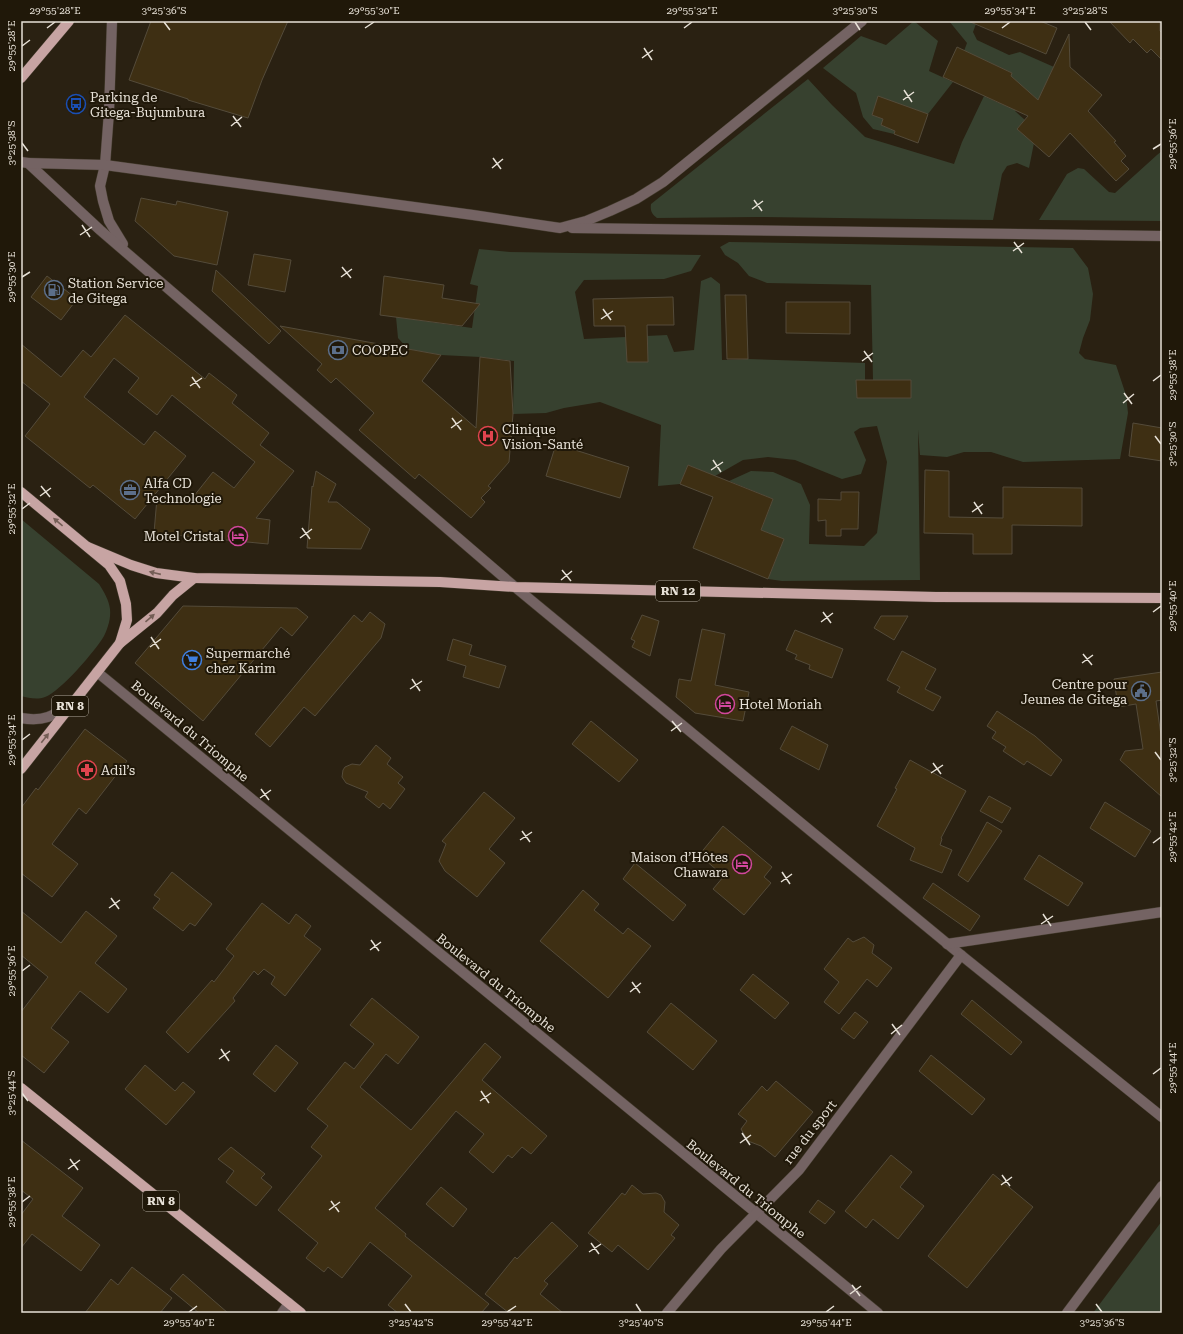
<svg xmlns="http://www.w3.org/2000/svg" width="1183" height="1334" viewBox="0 0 1183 1334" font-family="'Roboto Serif',serif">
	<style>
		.green { fill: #37412f }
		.building { fill: #3e2f13; stroke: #544b3a }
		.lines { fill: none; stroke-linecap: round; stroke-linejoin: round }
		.minor-casing { stroke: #443c2e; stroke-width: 11 }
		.primary-casing { stroke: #443c2e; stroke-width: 11 }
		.minor { stroke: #746363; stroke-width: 10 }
		.primary { stroke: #c7a4a3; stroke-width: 10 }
		.oneway { fill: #745e56 }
		.ticks { fill: none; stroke: #e7e1d7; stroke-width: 1.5 }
		.labels { text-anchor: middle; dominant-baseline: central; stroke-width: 4; stroke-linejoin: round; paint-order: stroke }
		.shield { fill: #201809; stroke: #aba599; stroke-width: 1 }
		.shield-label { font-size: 12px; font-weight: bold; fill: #e7e1d7 }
		.poi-label { font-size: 13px; fill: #e7e1d7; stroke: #201809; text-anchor: start }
		.street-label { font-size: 13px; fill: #e7e1d7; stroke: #201809 }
		.neatline { fill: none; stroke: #e7e1d7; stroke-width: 1.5 }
		.ticks-label { font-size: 10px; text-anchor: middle; fill: #e7e1d7 }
	</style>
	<rect width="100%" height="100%" fill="#2a2112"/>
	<g class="green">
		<polygon points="914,21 938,41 929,71 953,82 928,114 878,97 872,115 883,119 881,125 895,131 894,134 873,129 863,117 856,93 823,68 861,36 886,45"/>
		<path d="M 949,21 L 977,21 L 973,32 L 977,40 L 1009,55 L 1020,52 L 1054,67 L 1040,102 L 1030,93 L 1015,111 L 1025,120 L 1017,129 L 1034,143 L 1029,168 L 1017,163 L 1007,166 L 1002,174 L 993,220 L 758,217 L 657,218 C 652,214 650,211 651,204 L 808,79 L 832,105 L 865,137 L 954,164 L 962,142 L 984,96 L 999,103 L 1012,73 L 964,51 L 967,43 Z"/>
		<polygon points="1162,151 1162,221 1039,220 1067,174 1078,168 1084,169 1109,192 1115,193 1157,155"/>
		<polygon points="729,242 1073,248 1088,268 1093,294 1090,320 1083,338 1079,353 1085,359 1116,365 1126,395 1128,413 1120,459 1023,462 991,452 964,452 947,457 920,455 918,430 920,580 782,581 768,579 784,539 761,530 773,499 729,481 751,471 773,472 801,484 810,505 809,544 864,546 877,533 887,462 877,426 860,428 854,432 866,460 861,474 842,479 795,460 768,457 743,460 715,476 688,465 680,484 658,486 661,425 600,402 564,408 546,413 513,414 514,361 480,357 441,355 408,349 398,338 396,317 472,328 478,286 470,284 479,249 510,252 701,255 691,271 664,279 584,280 575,292 584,339 667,335 674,352 694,350 701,281 711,277 720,284 722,360 748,359 865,363 865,380 873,380 871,285 767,283 749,276 738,263 725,255 720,247"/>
		<path d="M 21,519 L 99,584 C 104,592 109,600 110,609 C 111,618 108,628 104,636 C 96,650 60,692 45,697 C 37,700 29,698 21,696 Z"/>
		<polygon points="1162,1221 1162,1313 1093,1313"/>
	</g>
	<g class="building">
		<polygon points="151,21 288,21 262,80 248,118 188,100 188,99 129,80"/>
		<polygon points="968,21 1040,21 1057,28 1046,54"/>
		<polygon points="1109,21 1160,21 1160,31 1162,33 1162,60 1151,49 1147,53 1133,39 1130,43"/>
		<polygon points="1069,34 1070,67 1102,95 1088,111 1116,141 1114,142 1126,156 1121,161 1129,169 1116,181 1070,133 1049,157 1017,129 1028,116 943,77 957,47 1012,73 1011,76 1038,100"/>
		<polygon points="878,96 928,114 918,143 894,134 895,131 881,125 883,119 872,115"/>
		<polygon points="141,198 176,205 177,201 228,212 217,265 174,256 135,221"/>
		<polygon points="254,254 291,260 285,292 248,285"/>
		<polygon points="216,270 281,331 269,344 212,291"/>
		<polygon points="47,276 77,299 61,320 31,297"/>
		<polygon points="384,276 444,285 442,298 480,304 462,326 380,315"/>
		<polygon points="725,295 746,295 748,359 727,359"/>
		<polygon points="673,297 674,325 647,325 648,362 627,362 625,326 594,326 593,299"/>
		<polygon points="786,302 850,302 850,334 786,333"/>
		<polygon points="125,315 205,379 209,373 237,395 232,403 269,433 260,445 294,471 256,518 270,520 268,544 154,533 157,498 190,501 213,472 234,488 255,462 172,395 157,415 128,392 139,378 114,358 84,397 144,445 155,431 186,456 135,519 93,485 90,488 25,436 50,404 21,381 21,344 61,377 83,350 91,357"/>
		<polygon points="280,326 390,346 401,357 408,349 441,355 422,381 476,428 480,357 510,361 513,414 509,462 488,486 491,488 481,498 485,502 471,518 419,474 415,479 359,430 374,413 336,378 331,383 317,370 322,364"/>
		<polygon points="856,380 911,380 911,398 857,398"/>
		<polygon points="1133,423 1162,428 1162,461 1129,456"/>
		<polygon points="556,444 629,467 620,498 546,476"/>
		<polygon points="688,465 773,499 761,530 784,539 768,579 693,548 713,497 680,484"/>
		<polygon points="925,470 949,471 949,517 1003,518 1003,487 1082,488 1082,526 1012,525 1012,554 973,554 973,534 924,533"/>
		<polygon points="316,471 336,484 328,502 337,502 370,529 361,549 307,548 312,486 313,487"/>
		<polygon points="841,492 859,492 858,529 841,529 841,536 826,536 826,520 818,521 818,499 841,500"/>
		<polygon points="183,606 297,608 308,617 292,636 281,627 203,721 135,663"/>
		<polygon points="370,612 385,624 381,638 315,716 304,707 270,747 255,734 354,615 362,622"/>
		<polygon points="642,615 659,621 650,656 632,647 635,641 631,639"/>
		<polygon points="881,616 908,616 894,640 874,628"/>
		<polygon points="702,629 725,634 715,685 749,692 743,721 695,713 676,697 679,679 691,681"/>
		<polygon points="795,630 843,649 832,678 809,669 810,665 795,659 797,655 786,650"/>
		<polygon points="453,639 472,645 469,655 506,666 499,688 463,677 466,666 447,660"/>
		<polygon points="902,651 936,669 925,689 941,697 933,711 897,692 900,687 887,680"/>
		<polygon points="1162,672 1162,700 1156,701 1162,742 1162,797 1120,760 1125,751 1143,749 1136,704 1118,707 1114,679"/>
		<polygon points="997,711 1035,736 1062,760 1051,776 1027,761 1024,765 1003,751 1006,747 992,738 996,732 987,726"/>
		<polygon points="591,721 638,760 619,782 572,744"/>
		<polygon points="792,726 828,745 819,770 780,749"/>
		<polygon points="85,729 127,761 86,814 79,808 52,844 78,864 52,897 21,873 21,808 36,788 38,790"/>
		<polygon points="376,745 391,758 387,764 403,777 398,783 405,789 390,809 383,803 379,808 365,797 368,792 346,783 342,777 343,770 345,767 352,764 360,765"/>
		<polygon points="910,760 966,791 941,838 942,839 940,845 952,850 942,873 910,860 915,848 877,826 897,789 895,788"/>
		<polygon points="484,792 515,818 489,849 505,863 477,897 445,871 439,861 446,844 442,841"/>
		<polygon points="989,796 1011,808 1002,823 980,811"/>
		<polygon points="1105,802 1151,831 1135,857 1090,828"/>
		<polygon points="987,822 1002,831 968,882 958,875"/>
		<polygon points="723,826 772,867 764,877 771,883 744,915 713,889 724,876 699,855"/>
		<polygon points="1039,855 1083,883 1068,906 1024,879"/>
		<polygon points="635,863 686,905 673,921 623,879"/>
		<polygon points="172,872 212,904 195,926 190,923 183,931 153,908 160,899 154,895"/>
		<polygon points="933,883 980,916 970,931 923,898"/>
		<polygon points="583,890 599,904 594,910 623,934 628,928 651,946 608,998 540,941"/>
		<polygon points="262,903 289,924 296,914 311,926 304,936 321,949 285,996 271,984 275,977 264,969 258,975 254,971 233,998 235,1001 188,1053 166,1032 212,980 214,982 234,956 226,949"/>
		<polygon points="21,911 61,943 86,911 117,936 95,963 127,989 108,1013 80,991 51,1028 69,1042 44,1073 21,1055 21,1012 48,977 21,955"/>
		<polygon points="864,937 874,945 872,953 892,968 877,987 867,979 839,1014 824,1002 839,982 824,969 848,938 853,942"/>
		<polygon points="753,974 789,1003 775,1019 740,990"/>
		<polygon points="372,998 419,1037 398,1064 386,1054 360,1087 411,1130 485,1043 501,1057 482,1080 547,1136 531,1154 522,1147 512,1158 508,1155 493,1173 469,1152 484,1134 456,1111 375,1208 406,1234 405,1236 489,1304 481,1313 398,1313 388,1305 412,1276 370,1242 342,1278 328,1267 324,1272 306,1258 318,1243 278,1210 322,1156 311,1147 328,1126 307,1109 345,1062 354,1069 374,1044 350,1025"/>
		<polygon points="972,1000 1022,1042 1011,1055 961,1014"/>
		<polygon points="671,1003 717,1041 693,1070 647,1032"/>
		<polygon points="855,1012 868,1022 854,1039 841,1029"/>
		<polygon points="276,1045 298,1063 275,1092 253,1074"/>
		<polygon points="931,1055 985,1099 972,1115 919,1071"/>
		<polygon points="145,1065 175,1091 183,1082 195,1092 166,1125 125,1089"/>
		<polygon points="776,1081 813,1112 775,1157 761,1146 748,1141 741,1129 747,1121 738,1114 762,1086 767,1091"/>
		<polygon points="21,1140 83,1188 62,1216 100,1245 81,1271 32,1234 21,1248 21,1215 33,1199 21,1190"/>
		<polygon points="231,1147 265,1174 261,1178 272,1187 256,1206 226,1182 234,1171 218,1159"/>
		<polygon points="891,1155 912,1172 900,1187 924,1206 898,1239 873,1219 866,1228 845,1211"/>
		<polygon points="993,1174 1033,1207 967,1288 928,1256"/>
		<polygon points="632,1185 643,1194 656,1193 661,1195 665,1202 664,1212 679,1225 671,1235 675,1238 648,1270 618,1245 612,1252 588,1233 622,1193 625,1195"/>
		<polygon points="441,1187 467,1209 453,1227 426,1204"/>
		<polygon points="818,1200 835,1212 825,1224 809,1212"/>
		<polygon points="552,1222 578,1246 544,1281 548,1284 540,1294 563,1313 509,1313 485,1294 515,1257 517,1259"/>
		<polygon points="132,1267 172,1298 160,1313 85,1313 111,1279 118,1285"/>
		<polygon points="183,1274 228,1313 199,1313 170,1289"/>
	</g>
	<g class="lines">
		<g class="minor-casing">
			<g id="minor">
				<polyline points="112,21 109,112 105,165 100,186 103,201 109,221 123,244"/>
				<polyline points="21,162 28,163 100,230 515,587 961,955 1162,1117"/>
				<polyline points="28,163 105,165 473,215 560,228 586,221 610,211 636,199 663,182 862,21"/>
				<polyline points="572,228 1162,236"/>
				<polyline points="97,672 878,1313"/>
				<path d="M 21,718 C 44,722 53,716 71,704"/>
				<polyline points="947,944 1162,912"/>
				<polyline points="282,1313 289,1303"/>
				<polyline points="667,1313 721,1249 799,1170 961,955"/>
				<polyline points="1067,1313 1162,1186"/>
			</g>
		</g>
		<g class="primary-casing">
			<g id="primary">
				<polyline points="21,78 69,21"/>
				<polyline points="21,492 109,565 120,581 126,604 127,620 120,643"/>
				<polyline points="88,547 131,565 156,573 194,578 440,582 515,587 936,597 1162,598"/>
				<polyline points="21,769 120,643 157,613 173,595 194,578"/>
				<polyline points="21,1088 301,1313"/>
			</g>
		</g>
		<use href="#minor" class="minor"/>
		<use href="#primary" class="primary"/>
	</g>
	<defs><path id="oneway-solid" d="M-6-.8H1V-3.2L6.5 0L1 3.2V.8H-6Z"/></defs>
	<g class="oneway">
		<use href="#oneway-solid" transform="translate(58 522) rotate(-140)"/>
		<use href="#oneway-solid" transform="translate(155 573) rotate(-167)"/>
		<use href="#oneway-solid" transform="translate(150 618) rotate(-41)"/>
		<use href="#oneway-solid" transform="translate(45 738) rotate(-52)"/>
	</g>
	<path class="ticks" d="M 164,22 L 170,30M 855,22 L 860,30M 1085,22 L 1091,30M 47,28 L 55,22M 365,28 L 374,22M 684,28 L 692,22M 1002,28 L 1010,22M 22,46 L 30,40M 644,48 L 652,60M 642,58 L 653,50M 904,90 L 912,102M 903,100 L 914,92M 233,116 L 241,127M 231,126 L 242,117M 22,143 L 28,151M 1153,149 L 1161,144M 493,158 L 501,169M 492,168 L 503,159M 754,200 L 762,211M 752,209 L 763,201M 82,225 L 90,237M 80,235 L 92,227M 1014,242 L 1022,253M 1013,251 L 1024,243M 342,267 L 351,278M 22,277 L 30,272M 341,277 L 352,269M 603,309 L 611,320M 601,319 L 613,311M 864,351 L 872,362M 862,361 L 873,353M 192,377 L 200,388M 1153,381 L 1161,375M 190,386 L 202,378M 1124,393 L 1132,404M 1123,403 L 1134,394M 452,418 L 461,430M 451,428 L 462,420M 1155,436 L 1161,444M 713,460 L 721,472M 711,470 L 723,462M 41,486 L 50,497M 40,496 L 51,488M 974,502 L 982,514M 22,509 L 30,503M 972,512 L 983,504M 302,528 L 310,539M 300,538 L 312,529M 562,570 L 571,581M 561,580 L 572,571M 823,612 L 831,623M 1153,612 L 1161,606M 821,622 L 833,613M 151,637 L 159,649M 150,647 L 161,639M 1083,654 L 1092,665M 1082,663 L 1093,655M 412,679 L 420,691M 410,689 L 422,681M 672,721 L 681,732M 671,731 L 682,723M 22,740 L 30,734M 1155,752 L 1161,760M 933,763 L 941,774M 931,773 L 943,765M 261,789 L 269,800M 260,798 L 271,790M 522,831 L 530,842M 520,840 L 532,832M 1153,843 L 1161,837M 782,872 L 790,884M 781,882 L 792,874M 111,898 L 119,909M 109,908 L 120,900M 1043,914 L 1051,926M 1041,924 L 1053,916M 371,940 L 379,951M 370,950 L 381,942M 22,971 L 30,965M 632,982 L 640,993M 630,992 L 641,983M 892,1024 L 900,1035M 891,1034 L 902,1025M 221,1049 L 229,1061M 219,1059 L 230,1051M 1153,1074 L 1161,1068M 481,1091 L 489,1103M 22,1093 L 28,1101M 480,1101 L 491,1093M 742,1133 L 750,1145M 740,1143 L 751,1135M 70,1159 L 78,1170M 68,1169 L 80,1160M 1002,1175 L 1010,1186M 1001,1185 L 1012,1177M 331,1201 L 339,1212M 22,1202 L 30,1196M 329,1210 L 340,1202M 591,1243 L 599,1254M 589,1252 L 601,1244M 852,1285 L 860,1296M 850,1294 L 861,1286M 405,1304 L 411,1312M 636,1304 L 641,1312M 1096,1304 L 1102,1312M 189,1312 L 197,1306M 507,1312 L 516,1306M 826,1312 L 834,1306"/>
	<defs>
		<g id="bus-ring" transform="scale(1)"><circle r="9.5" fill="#201809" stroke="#1a4fb4" stroke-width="1.5"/><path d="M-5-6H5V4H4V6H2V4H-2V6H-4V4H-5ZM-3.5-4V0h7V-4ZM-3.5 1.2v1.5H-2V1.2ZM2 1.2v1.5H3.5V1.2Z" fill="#1a4fb4"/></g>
		<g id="fuel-ring" transform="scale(1)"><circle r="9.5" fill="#201809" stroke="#5c6f8a" stroke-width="1.5"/><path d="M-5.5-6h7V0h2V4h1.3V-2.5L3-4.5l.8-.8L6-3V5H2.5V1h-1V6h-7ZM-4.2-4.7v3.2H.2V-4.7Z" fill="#5c6f8a"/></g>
		<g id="bank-ring" transform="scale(1)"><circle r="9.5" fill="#201809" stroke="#5c6f8a" stroke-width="1.5"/><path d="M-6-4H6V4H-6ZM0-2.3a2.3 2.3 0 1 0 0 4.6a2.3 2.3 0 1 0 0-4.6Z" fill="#5c6f8a"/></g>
		<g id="hospital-ring" transform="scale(1)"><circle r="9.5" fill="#201809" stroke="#e0444e" stroke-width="1.5"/><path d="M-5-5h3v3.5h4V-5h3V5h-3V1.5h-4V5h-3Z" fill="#e0444e"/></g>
		<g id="office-ring" transform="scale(1)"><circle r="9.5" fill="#201809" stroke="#5c6f8a" stroke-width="1.5"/><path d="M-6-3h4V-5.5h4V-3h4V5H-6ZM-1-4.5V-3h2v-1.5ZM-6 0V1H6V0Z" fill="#5c6f8a"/></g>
		<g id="hotel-ring" transform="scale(1)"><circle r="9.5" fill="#201809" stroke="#d1479c" stroke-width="1.5"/><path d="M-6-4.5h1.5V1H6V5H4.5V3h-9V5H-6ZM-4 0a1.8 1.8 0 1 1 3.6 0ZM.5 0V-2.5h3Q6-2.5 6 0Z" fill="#d1479c"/></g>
		<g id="supermarket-ring" transform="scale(1)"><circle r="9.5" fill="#201809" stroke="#3f7fe0" stroke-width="1.5"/><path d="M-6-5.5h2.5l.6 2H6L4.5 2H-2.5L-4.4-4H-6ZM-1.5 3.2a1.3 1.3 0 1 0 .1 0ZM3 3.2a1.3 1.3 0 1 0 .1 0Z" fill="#3f7fe0"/></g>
		<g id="civic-ring" transform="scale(1)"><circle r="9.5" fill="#201809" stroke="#5c6f8a" stroke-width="1.5"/><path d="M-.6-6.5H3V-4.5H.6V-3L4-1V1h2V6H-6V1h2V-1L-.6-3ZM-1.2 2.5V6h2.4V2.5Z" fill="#5c6f8a"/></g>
		<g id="pharmacy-ring" transform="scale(1)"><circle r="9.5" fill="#201809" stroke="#e0444e" stroke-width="1.5"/><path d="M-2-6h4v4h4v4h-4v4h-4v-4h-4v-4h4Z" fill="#e0444e"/></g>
	</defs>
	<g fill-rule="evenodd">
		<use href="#bus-ring" x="76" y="104"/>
		<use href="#fuel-ring" x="54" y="290"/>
		<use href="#bank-ring" x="338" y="350"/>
		<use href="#hospital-ring" x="488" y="436"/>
		<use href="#office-ring" x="130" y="490"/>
		<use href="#hotel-ring" x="238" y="536"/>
		<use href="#supermarket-ring" x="192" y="660"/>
		<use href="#civic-ring" x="1141" y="691"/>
		<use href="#hotel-ring" x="725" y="704"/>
		<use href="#pharmacy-ring" x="87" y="770"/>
		<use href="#hotel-ring" x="742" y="864"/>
	</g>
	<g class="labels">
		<g class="shield">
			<rect x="656" y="581" width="44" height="20" rx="3"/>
			<rect x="52" y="696" width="36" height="20" rx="3"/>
			<rect x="143" y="1191" width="36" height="20" rx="3"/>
		</g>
		<g class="shield-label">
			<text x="678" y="591">RN 12</text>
			<text x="70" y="706">RN 8</text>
			<text x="161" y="1201">RN 8</text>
		</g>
		<g class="poi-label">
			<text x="90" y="97">Parking de<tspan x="90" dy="15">Gitega-Bujumbura</tspan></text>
			<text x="68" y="283">Station Service<tspan x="68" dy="15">de Gitega</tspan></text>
			<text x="352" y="350">COOPEC</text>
			<text x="502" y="429">Clinique<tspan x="502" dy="15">Vision-Santé</tspan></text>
			<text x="144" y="483">Alfa CD<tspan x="144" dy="15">Technologie</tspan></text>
			<text x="224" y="536" text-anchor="end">Motel Cristal</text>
			<text x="206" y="653">Supermarché<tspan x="206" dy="15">chez Karim</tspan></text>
			<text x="1127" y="684" text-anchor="end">Centre pour<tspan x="1127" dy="15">Jeunes de Gitega</tspan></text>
			<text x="739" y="704">Hotel Moriah</text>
			<text x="101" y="770">Adil’s</text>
			<text x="728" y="857" text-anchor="end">Maison d’Hôtes<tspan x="728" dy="15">Chawara</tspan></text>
		</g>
		<g class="street-label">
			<text transform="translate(190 731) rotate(40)">Boulevard du Triomphe</text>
			<text transform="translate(496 983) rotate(39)">Boulevard du Triomphe</text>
			<text transform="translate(810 1132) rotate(-52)">rue du sport</text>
			<text transform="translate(746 1189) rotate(39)">Boulevard du Triomphe</text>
		</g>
	</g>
	<rect width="1183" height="1334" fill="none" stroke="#201809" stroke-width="44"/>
	<rect x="22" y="22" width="1139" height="1290" class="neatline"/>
	<g class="ticks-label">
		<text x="55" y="14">29°55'28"E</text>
		<text x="164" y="14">3°25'36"S</text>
		<text x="374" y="14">29°55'30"E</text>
		<text x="692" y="14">29°55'32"E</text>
		<text x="855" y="14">3°25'30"S</text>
		<text x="1010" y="14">29°55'34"E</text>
		<text x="1085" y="14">3°25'28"S</text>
		<text transform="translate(11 46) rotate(-90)" y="4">29°55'28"E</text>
		<text transform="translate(11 143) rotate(-90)" y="4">3°25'38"S</text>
		<text transform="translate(1172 144) rotate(-90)" y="4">29°55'36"E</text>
		<text transform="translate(11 277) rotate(-90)" y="4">29°55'30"E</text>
		<text transform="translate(1172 375) rotate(-90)" y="4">29°55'38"E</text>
		<text transform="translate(1172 444) rotate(-90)" y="4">3°25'30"S</text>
		<text transform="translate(11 509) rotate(-90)" y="4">29°55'32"E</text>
		<text transform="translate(1172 606) rotate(-90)" y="4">29°55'40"E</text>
		<text transform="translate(11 740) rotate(-90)" y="4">29°55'34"E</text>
		<text transform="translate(1172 760) rotate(-90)" y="4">3°25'32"S</text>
		<text transform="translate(1172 837) rotate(-90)" y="4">29°55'42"E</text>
		<text transform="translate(11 971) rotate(-90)" y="4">29°55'36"E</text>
		<text transform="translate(1172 1068) rotate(-90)" y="4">29°55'44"E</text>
		<text transform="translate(11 1093) rotate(-90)" y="4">3°25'44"S</text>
		<text transform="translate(11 1202) rotate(-90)" y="4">29°55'38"E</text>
		<text x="189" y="1326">29°55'40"E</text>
		<text x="411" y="1326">3°25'42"S</text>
		<text x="507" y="1326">29°55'42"E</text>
		<text x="641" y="1326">3°25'40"S</text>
		<text x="826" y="1326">29°55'44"E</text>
		<text x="1102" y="1326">3°25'36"S</text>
	</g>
</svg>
